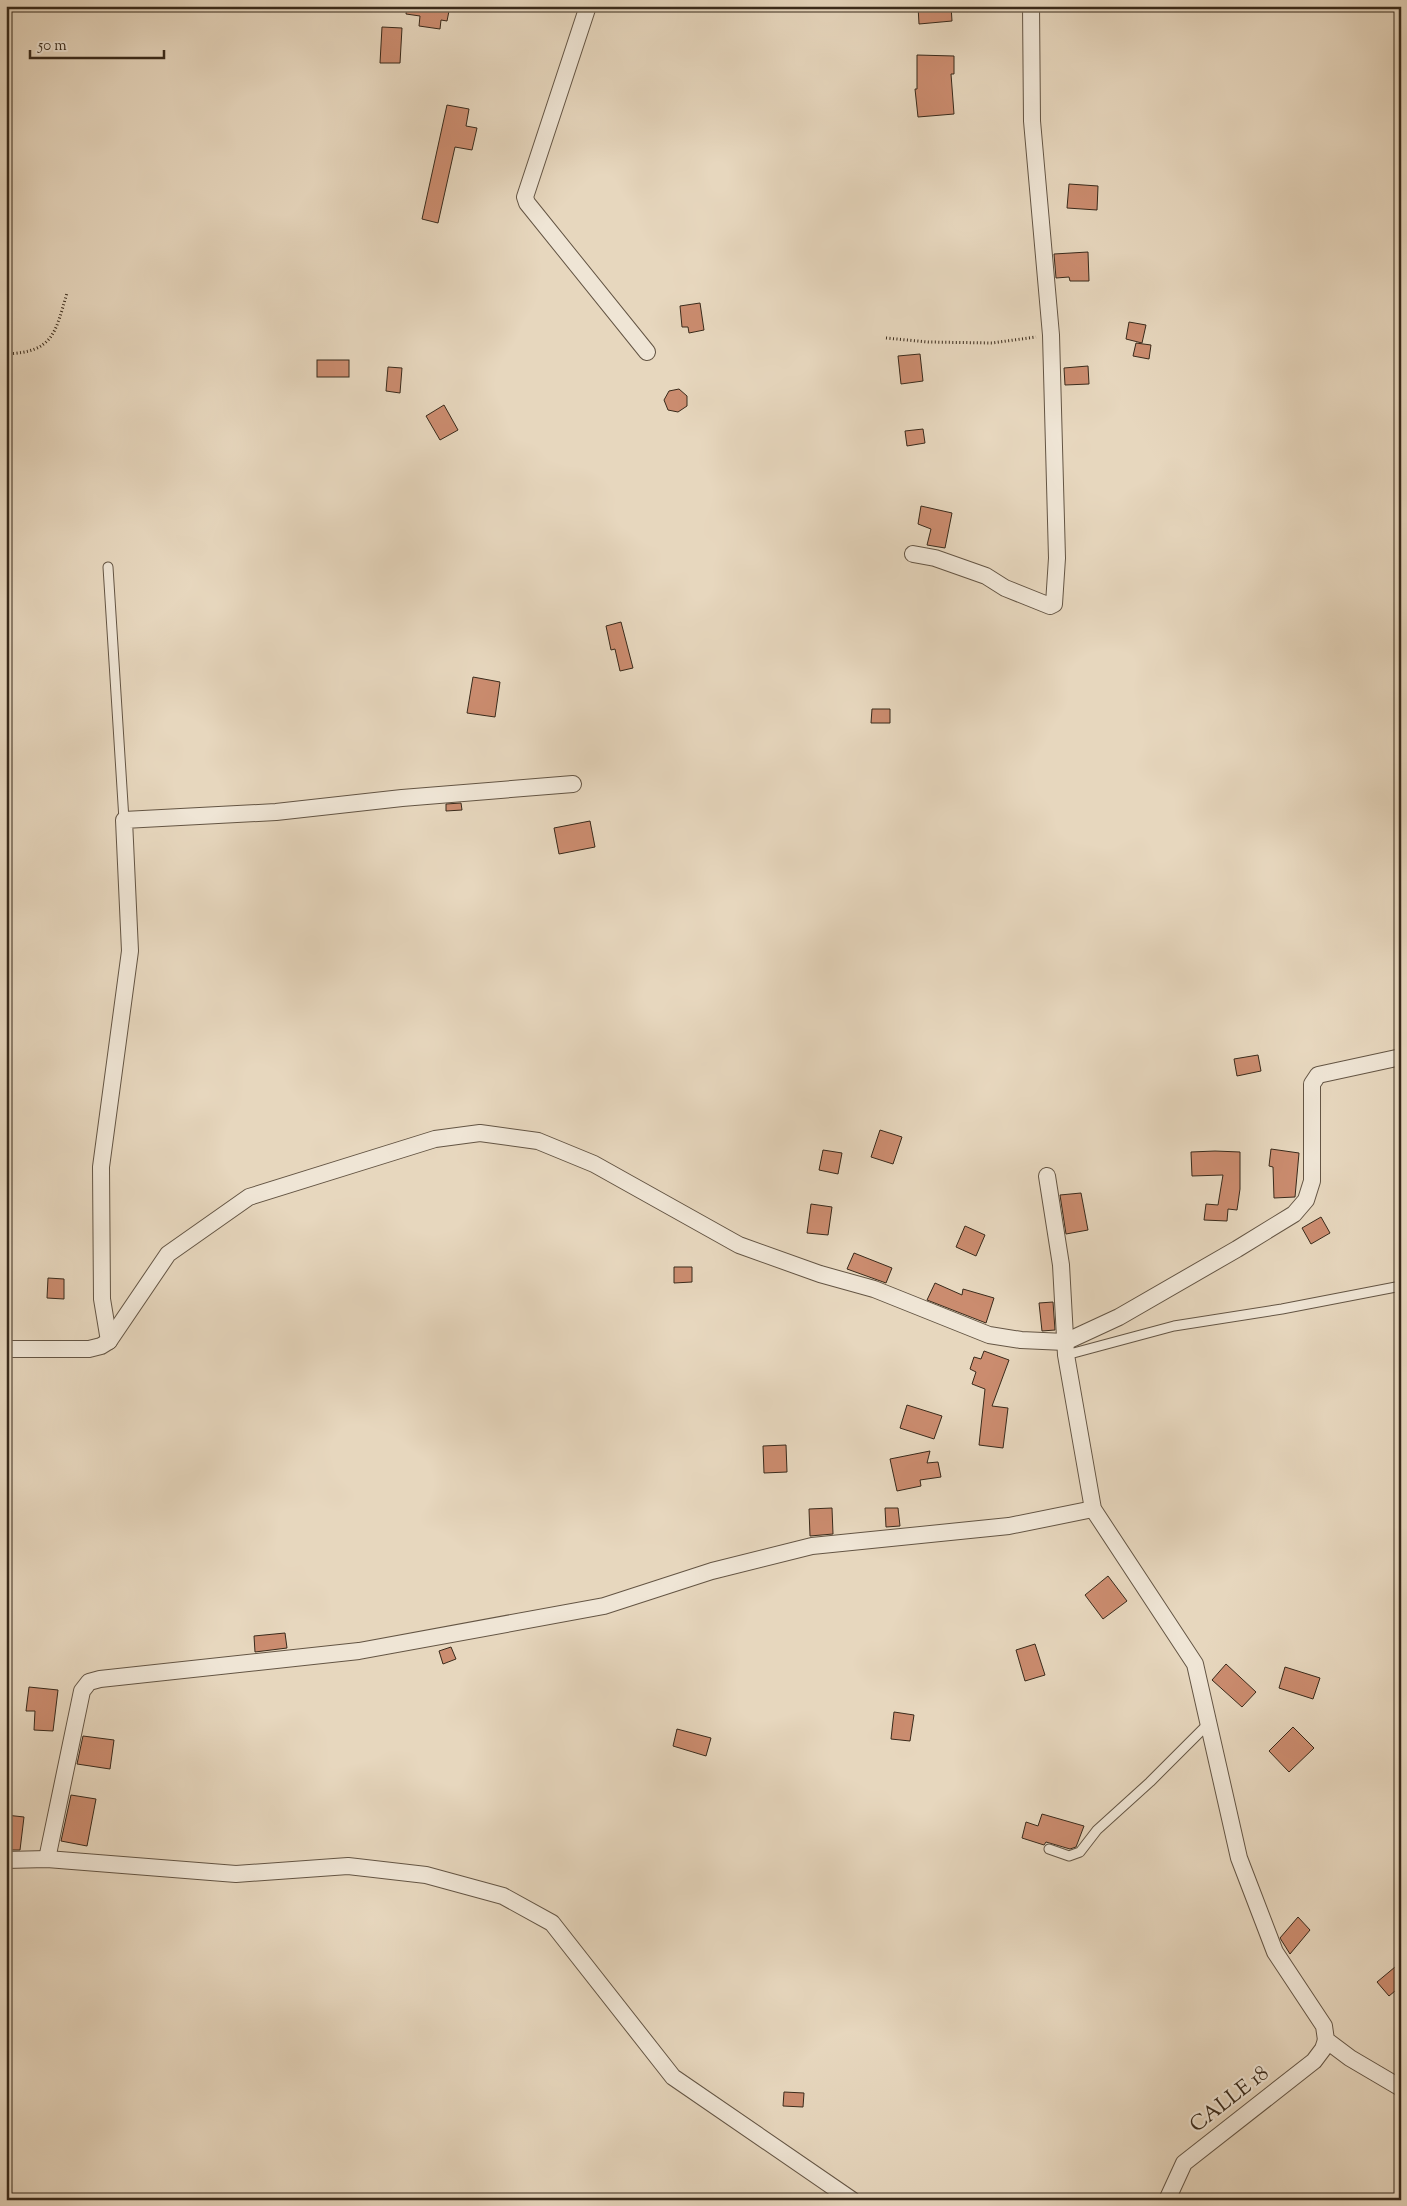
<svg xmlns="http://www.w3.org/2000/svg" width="1407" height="2206" viewBox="0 0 1407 2206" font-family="'Sorts Mill Goudy',serif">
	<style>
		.building { fill: #cb8c6f; stroke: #392a1b }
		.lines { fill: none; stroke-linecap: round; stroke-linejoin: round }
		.lane-casing { stroke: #645544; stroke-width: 11 }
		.street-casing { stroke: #645544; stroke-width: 18 }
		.path { stroke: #392a1b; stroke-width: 3; stroke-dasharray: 1 2.5; stroke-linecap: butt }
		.lane { stroke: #efe5d5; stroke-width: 9 }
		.street { stroke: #efe5d5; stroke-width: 16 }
		.labels { text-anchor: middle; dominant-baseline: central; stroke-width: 4.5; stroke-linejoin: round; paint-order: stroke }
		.street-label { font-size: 21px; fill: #392a1b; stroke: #efe5d5 }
	</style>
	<rect width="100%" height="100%" fill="#e7d7be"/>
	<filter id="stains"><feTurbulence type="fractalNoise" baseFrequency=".004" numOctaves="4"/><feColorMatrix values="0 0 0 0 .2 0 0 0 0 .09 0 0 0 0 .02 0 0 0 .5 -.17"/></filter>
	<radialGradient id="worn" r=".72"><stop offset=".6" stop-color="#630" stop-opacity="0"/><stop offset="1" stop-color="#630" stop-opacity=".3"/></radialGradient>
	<g class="building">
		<polygon points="407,6 450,6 447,21 441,20 440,29 419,26 420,16 406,14"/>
		<polygon points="918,6 951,6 952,21 919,24"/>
		<polygon points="382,27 402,28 400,63 380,63"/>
		<polygon points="917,55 954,56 954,74 951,74 954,114 918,117 915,89 917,89"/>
		<polygon points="447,105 469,109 466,126 477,128 472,150 455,147 438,223 422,219"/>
		<polygon points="1069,184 1098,186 1097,210 1067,208"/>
		<polygon points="1088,252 1089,281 1070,281 1069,277 1056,278 1054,254"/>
		<polygon points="700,303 704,330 689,333 688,327 682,327 680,306"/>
		<polygon points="1129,322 1146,325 1142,343 1126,339"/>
		<polygon points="1136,343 1151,345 1149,359 1133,356"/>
		<polygon points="920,354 923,381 901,384 898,356"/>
		<rect x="317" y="360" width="32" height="17"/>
		<polygon points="1088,366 1089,384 1065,385 1064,368"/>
		<polygon points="388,367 402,368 400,393 386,391"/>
		<polygon points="679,389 687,396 687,406 678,412 668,410 664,400 669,391"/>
		<polygon points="444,405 458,430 440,440 426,416"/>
		<polygon points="923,429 925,443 907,446 905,431"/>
		<polygon points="921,506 952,513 945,548 927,545 931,529 918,524"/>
		<polygon points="621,622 633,668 620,671 615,649 611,650 606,626"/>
		<polygon points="473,677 500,682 495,717 467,713"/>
		<polygon points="872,709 890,709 890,723 871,723"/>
		<polygon points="461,803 462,810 446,811 446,804"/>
		<polygon points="590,821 595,847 559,854 554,828"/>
		<polygon points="1258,1055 1261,1071 1237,1076 1234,1059"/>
		<polygon points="880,1130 902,1137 893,1164 871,1157"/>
		<polygon points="1271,1149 1299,1153 1295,1197 1274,1198 1273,1167 1269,1166"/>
		<polygon points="823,1150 842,1153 838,1174 819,1170"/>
		<polygon points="1215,1151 1240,1152 1240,1189 1237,1210 1228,1209 1227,1221 1204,1220 1206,1204 1218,1205 1223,1175 1192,1176 1191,1152"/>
		<polygon points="1081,1193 1088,1230 1066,1234 1060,1195"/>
		<polygon points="811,1204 832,1207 828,1235 807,1233"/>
		<polygon points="1321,1217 1330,1233 1311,1244 1302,1228"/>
		<polygon points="965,1226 985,1235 976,1256 956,1247"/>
		<polygon points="854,1253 892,1268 886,1283 847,1269"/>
		<polygon points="674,1267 692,1267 692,1282 674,1283"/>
		<polygon points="48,1278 64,1279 64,1299 47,1298"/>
		<polygon points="935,1283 962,1295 963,1289 994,1298 986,1323 927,1300"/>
		<polygon points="1053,1302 1055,1330 1042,1331 1039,1303"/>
		<polygon points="984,1351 1009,1360 992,1406 1008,1408 1003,1448 979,1445 985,1389 972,1384 976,1372 970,1369 974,1357 981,1359"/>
		<polygon points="907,1405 942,1416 934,1439 900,1428"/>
		<polygon points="786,1445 787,1472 764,1473 763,1446"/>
		<polygon points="930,1451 927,1463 938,1462 941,1477 920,1480 921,1486 897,1491 890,1459"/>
		<polygon points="832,1508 833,1534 810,1536 809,1509"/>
		<polygon points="885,1508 898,1508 900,1526 886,1527"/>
		<polygon points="1108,1576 1127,1601 1103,1619 1085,1595"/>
		<polygon points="285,1633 287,1648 255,1652 254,1636"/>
		<polygon points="1035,1644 1045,1675 1025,1681 1016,1650"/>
		<polygon points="451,1647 456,1659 443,1664 439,1651"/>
		<polygon points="1226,1664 1256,1692 1242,1707 1212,1680"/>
		<polygon points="1285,1667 1320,1678 1313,1699 1279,1688"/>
		<polygon points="29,1687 58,1690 53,1731 34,1730 35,1711 26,1711"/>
		<polygon points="894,1712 914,1715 910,1741 891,1739"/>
		<polygon points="1293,1727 1314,1748 1289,1772 1269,1751"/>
		<polygon points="677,1729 711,1738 706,1756 673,1746"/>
		<polygon points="83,1736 114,1740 110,1769 77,1764"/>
		<polygon points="71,1795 96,1799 87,1846 61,1841"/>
		<polygon points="1042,1814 1084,1826 1076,1847 1070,1849 1046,1842 1044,1845 1022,1838 1026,1822 1038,1826"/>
		<polygon points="6,1815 24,1817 20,1850 6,1850"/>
		<polygon points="1298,1917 1310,1930 1290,1954 1280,1938"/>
		<polygon points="1401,1962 1401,1986 1389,1996 1377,1982"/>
		<polygon points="784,2092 804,2093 803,2107 783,2106"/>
	</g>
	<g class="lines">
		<g class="lane-casing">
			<g id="lane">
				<polyline points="108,567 124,820"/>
				<polyline points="1066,1355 1174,1326 1282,1309 1401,1286"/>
				<polyline points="1049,1849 1069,1856 1080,1852 1097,1830 1150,1782 1209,1723"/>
			</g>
		</g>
		<g class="street-casing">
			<g id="street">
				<polyline points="588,6 525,197 527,203 647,352"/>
				<polyline points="913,554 935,558 986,576 1005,588 1050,606 1054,604 1057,558 1051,335 1032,121 1031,6"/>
				<polyline points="1047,1176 1061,1265 1066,1355 1093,1509 1195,1664 1239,1858 1275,1952 1324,2026 1326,2040 1350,2058 1401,2088"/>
				<polyline points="109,1341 102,1299 101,1167 130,951 124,820 276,812 402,798 573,784"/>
				<polyline points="6,1349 89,1349 101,1346 109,1341 168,1254 249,1197 435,1139 480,1133 538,1141 594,1164 739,1245 820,1274 874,1289 989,1335 1021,1340 1065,1342 1119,1317 1237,1249 1294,1214 1306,1200 1312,1181 1312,1084 1318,1075 1401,1057"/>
				<polyline points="47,1859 82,1691 89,1682 100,1679 359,1651 604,1606 712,1571 812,1546 1009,1526 1093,1509"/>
				<polyline points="6,1860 47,1859 236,1874 348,1866 426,1875 503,1896 552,1923 673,2077 852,2200"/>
				<polyline points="1167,2200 1184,2163 1314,2061 1323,2049 1326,2040"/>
			</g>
		</g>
		<g class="path">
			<polyline points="886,338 928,342 992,343 1036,337"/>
			<path d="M 6,354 C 54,352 55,333 67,293"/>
		</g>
		<use href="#lane" class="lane"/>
		<use href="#street" class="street"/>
	</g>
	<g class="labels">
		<g class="street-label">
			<text transform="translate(1230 2100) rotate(-38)">CALLE 18</text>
		</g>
	</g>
	<rect width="1407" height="2206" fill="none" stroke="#e7d7be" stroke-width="25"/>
	<rect x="8" y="8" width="1392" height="2191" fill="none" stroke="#392a1b" stroke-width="2.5"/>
	<rect x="12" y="12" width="1382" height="2181" fill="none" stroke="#392a1b"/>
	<path d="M30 50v8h134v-8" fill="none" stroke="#392a1b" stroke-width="2.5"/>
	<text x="38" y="50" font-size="15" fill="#392a1b" stroke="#efe5d5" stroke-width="4" paint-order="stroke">50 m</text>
	<rect width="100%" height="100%" filter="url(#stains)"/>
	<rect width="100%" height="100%" fill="url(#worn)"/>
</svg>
